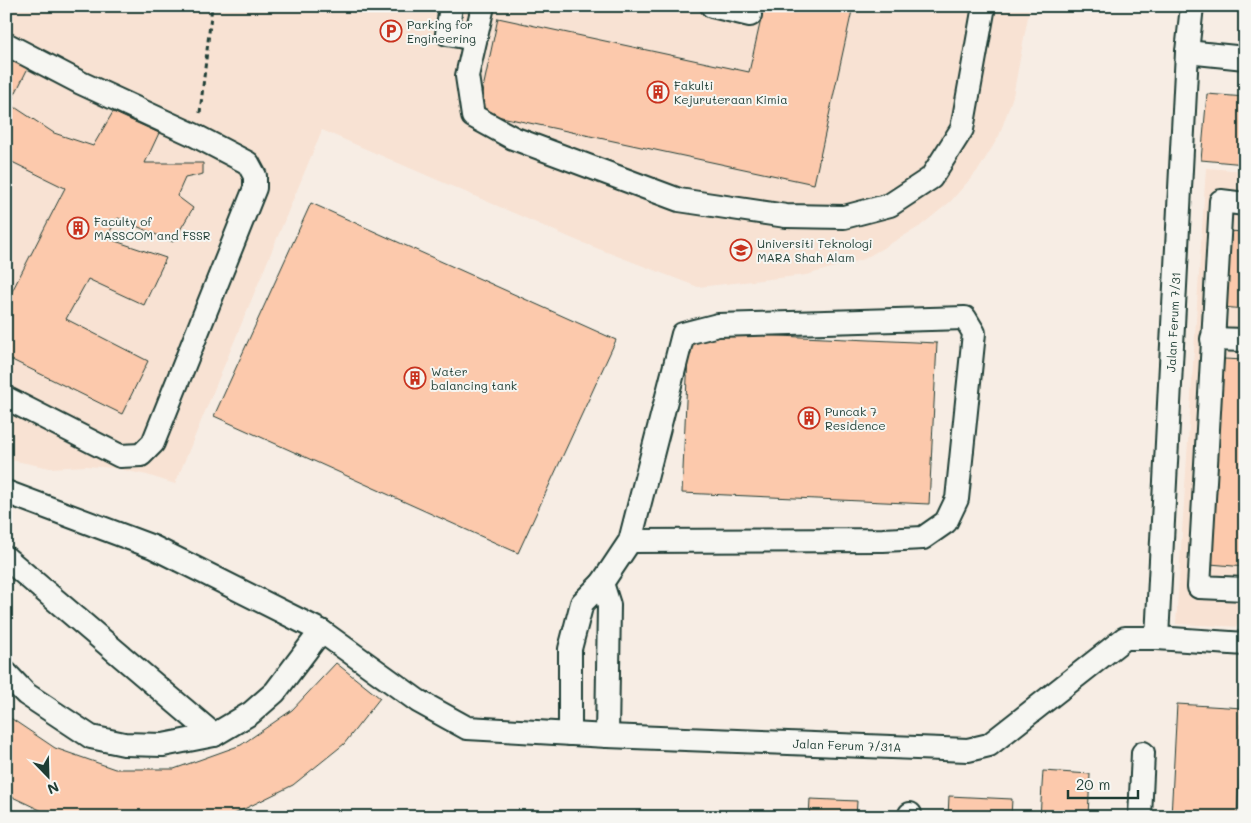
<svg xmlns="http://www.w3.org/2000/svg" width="1251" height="823" viewBox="0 0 1251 823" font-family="Mali,sans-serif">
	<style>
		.built { fill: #f8e2d3 }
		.building { fill: #fcc9ac; stroke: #1f3d34 }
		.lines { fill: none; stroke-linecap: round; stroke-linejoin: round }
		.minor-casing { stroke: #1f3d34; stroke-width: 26 }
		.path { stroke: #1f3d34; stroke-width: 3; stroke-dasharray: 5 4; stroke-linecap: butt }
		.minor { stroke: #f6f6f2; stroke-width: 22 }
		.labels { text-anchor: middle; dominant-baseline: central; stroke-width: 4; stroke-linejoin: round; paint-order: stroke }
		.poi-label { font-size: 12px; fill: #1f3d34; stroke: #f6f6f2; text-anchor: start }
		.street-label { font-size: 12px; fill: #1f3d34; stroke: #f6f6f2 }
	</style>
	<rect width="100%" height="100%" fill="#f7ede4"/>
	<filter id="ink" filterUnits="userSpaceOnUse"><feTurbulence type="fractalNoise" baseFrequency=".02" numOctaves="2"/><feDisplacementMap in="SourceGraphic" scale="10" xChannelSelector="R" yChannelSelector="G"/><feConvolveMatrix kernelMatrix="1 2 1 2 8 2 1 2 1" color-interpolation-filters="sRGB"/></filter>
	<g filter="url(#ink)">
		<g class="built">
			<polygon points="6,6 1030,6 1013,96 999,136 979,169 950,202 919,227 864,259 806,275 698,287 578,241 322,130 175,484 147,475 114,468 86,466 50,468 6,459"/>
			<polygon points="1206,168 1245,171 1245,627 1176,624"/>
		</g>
		<g class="building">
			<polygon points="764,6 853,6 814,184 478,112 498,18 749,72"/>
			<polygon points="6,57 28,68 10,104 54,133 93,146 113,112 159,133 145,163 203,163 203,174 185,178 177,196 193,208 173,242 118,218 106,238 166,258 144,305 88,279 66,319 148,361 122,414 6,357 6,303 65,188 6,159"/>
			<polygon points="1207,94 1245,97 1245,164 1201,160"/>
			<polygon points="311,203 616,340 518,553 214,416"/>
			<polygon points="1228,231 1245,232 1245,309 1222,307"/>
			<polygon points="689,332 937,343 929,504 682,493"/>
			<polygon points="1224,359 1245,360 1245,567 1210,564"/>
			<polygon points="336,663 380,698 344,744 293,785 230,816 158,817 157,812 119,814 120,817 55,817 6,794 6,715 55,748 115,769 174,769 241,745 292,710"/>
			<polygon points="1177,704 1243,708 1237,817 1171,817"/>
			<polygon points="1043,771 1090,774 1088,817 1040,817"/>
			<polygon points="949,796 1012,799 1011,817 948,817"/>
			<polygon points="810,799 857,801 856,817 809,817"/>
		</g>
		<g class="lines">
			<g class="minor-casing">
				<g id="minor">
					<polyline points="451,6 447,34 475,39"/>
					<polyline points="483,6 467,76 473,116 513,138 679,200 786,216 844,217 890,205 931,178 962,129 984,6"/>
					<polyline points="712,6 750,15"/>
					<polyline points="6,44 81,83 194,135 248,163 255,176 255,188 153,443 141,455 120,456 6,398"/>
					<polyline points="1187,52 1245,58"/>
					<polyline points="1245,204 1221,201 1199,587 1245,589"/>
					<polyline points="1212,339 1245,340"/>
					<polyline points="6,492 153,547 321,631 418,701 467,728 607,736 968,750 989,745 1125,638 1157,638 1245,644"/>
					<polyline points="6,558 214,735"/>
					<polyline points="602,583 609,605 607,736"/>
					<polyline points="1157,638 1187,52 1192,6"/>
					<polyline points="6,673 26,694 91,737 124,744 163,745 214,735 251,713 275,692 321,631"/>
					<polyline points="570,734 570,649 582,603 602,583 630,541 683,334 718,325 965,318 974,333 957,499 946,522 923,538 883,540 630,541"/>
					<polyline points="910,817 910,814"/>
					<polyline points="1140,817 1143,753"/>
				</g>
			</g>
			<polyline class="path" points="200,113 212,6"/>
			<use href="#minor" class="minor"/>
		</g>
	</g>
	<defs>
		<g id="parking-ring" transform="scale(1.125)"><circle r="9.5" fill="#f6f6f2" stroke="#c8321e" stroke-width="1.5"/><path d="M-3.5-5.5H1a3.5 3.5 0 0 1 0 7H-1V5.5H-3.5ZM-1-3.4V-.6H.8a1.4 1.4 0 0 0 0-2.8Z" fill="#c8321e"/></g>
		<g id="building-ring" transform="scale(1.125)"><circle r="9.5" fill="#f6f6f2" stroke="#c8321e" stroke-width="1.5"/><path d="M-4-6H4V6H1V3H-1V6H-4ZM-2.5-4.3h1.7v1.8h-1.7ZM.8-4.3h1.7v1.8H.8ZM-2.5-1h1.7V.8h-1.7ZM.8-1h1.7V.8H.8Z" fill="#c8321e"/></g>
		<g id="university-ring" transform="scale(1.125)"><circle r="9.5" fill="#f6f6f2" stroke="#c8321e" stroke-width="1.5"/><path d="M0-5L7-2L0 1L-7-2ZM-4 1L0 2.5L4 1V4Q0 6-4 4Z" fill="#c8321e"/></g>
	</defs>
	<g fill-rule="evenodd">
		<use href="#parking-ring" x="391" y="31"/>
		<use href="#building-ring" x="658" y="92"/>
		<use href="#building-ring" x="78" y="228"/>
		<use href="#university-ring" x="741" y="250"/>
		<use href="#building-ring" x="415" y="378"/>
		<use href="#building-ring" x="809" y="418"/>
	</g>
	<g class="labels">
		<g class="poi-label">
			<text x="407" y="24">Parking for<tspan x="407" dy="14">Engineering</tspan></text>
			<text x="674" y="85">Fakulti<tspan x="674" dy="14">Kejuruteraan Kimia</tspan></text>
			<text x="94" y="221">Faculty of<tspan x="94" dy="14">MASSCOM and FSSR</tspan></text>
			<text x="757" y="243">Universiti Teknologi<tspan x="757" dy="14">MARA Shah Alam</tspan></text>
			<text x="431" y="371">Water<tspan x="431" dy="14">balancing tank</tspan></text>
			<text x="825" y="411">Puncak 7<tspan x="825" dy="14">Residence</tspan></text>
		</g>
		<g class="street-label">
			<text transform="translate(1173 322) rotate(-87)">Jalan Ferum 7/31</text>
			<text transform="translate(847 745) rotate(2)">Jalan Ferum 7/31A</text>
		</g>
	</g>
	<rect width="1251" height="823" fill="none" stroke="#f6f6f2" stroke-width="25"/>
	<rect x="12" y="12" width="1226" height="798" fill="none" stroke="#1f3d34" stroke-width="2" filter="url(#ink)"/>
	<g transform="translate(48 776) rotate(157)" stroke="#f6f6f2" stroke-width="4" paint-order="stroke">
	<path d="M0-4L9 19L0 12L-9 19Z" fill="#1f3d34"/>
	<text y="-8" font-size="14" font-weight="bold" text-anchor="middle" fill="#1f3d34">N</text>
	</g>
	<path d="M1068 790v8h70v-8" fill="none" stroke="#1f3d34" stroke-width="2.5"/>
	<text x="1076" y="790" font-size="15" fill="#1f3d34" stroke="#f6f6f2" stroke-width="4" paint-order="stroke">20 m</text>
</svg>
